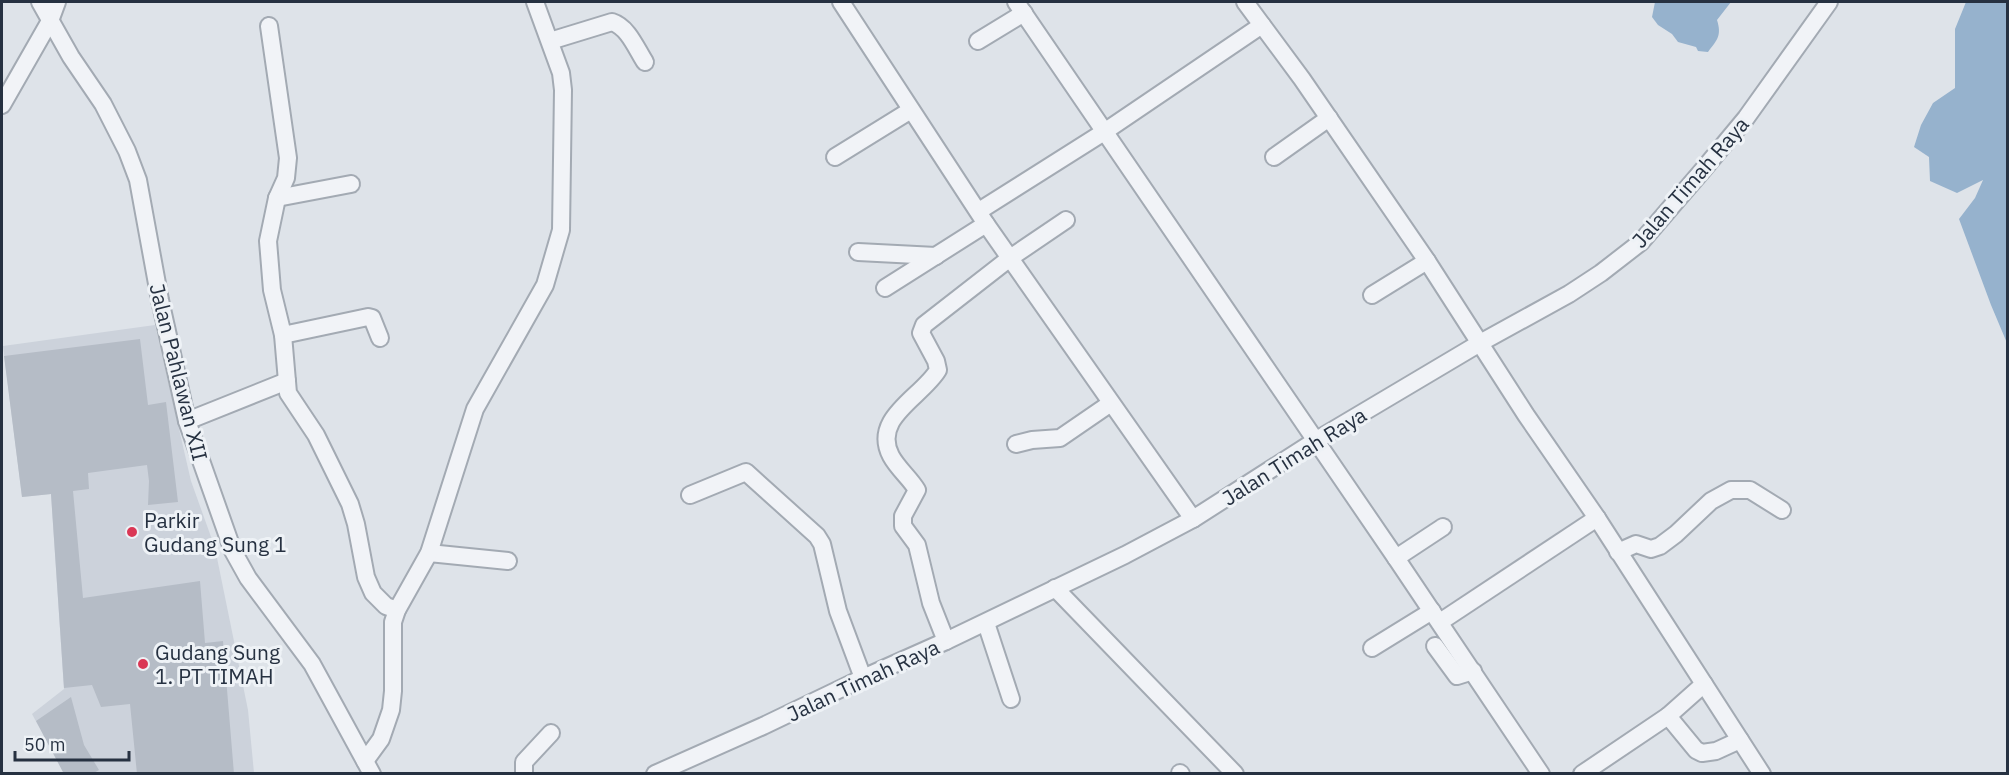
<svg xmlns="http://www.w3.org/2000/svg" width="2009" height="775" viewBox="0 0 2009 775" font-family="'IBM Plex Sans',sans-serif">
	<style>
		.built { fill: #ccd2db }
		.water { fill: #96b2cd }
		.building { fill: #b5bcc6 }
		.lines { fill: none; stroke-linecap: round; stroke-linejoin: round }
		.minor-casing { stroke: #a3aab3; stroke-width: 20 }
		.minor { stroke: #f1f3f7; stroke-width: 16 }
		.poi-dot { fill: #da3755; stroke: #eef2f6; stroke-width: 2 }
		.labels { text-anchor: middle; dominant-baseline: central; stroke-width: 6; stroke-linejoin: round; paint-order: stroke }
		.street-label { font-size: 21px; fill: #263141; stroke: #eef2f6 }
		.poi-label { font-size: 21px; fill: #263141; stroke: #eef2f6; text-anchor: start }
	</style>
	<rect width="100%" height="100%" fill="#dee3e9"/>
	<polygon class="built" points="155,325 191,481 215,548 248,710 254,773 64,773 32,714 64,689 51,494 22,497 3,346"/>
	<g class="water">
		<path d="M 1655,2 L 1731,2 L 1717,20 C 1722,36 1717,40 1708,52 L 1698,51 L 1696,47 L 1678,42 L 1672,34 L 1658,25 L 1652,17 Z"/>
		<polygon points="1966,2 2007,2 2007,343 1991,305 1959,219 1975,198 1983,180 1957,193 1930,181 1929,157 1914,147 1921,125 1933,103 1955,88 1955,29"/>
	</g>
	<g class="building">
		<polygon points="140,339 148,405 166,402 178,502 148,505 149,481 147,465 88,473 89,489 73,491 83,598 200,581 205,643 223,641 234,774 137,774 130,704 101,707 92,685 64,688 51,494 22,497 4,356"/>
		<polygon points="71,697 84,745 99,770 92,774 64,774 36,721"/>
	</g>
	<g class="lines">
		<g class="minor-casing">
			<g id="minor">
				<polyline points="40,2 71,57 103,104 127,151 138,180 160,300 187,421 233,551 248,578 312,664 372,774"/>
				<polyline points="841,2 986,224 1193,519"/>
				<polyline points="1016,2 1396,558 1541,774"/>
				<polyline points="1245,2 1302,79 1427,261 1526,415 1597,518 1762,774"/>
				<polyline points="269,26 288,158 286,178 277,198 268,241 272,290 283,335 288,393 316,435 350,504 356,524 366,577 373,593 386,606 397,610"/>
				<path d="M 550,41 L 612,22 C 628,27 636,48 645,62"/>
				<polyline points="978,41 1024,13"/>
				<polyline points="2,105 50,21 57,2"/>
				<polyline points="835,157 911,110"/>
				<polyline points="1274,157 1329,118"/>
				<polyline points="277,198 351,184"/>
				<polyline points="979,211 1104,132 1262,25"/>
				<polyline points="858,252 936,256"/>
				<polyline points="885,288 986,224"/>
				<polyline points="1372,295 1427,261"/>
				<polyline points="283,335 368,317 372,318 380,338"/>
				<polyline points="187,421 287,381"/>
				<polyline points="1016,444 1032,440 1060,438 1111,403"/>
				<polyline points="690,495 746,472 817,536 822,544 838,611 863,678"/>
				<polyline points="1618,552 1636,544 1651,549 1660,546 1676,534 1711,501 1731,490 1750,490 1782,510"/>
				<polyline points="429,553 508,561"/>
				<polyline points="1396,558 1443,527"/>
				<polyline points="1055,588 1235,774"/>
				<polyline points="1440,622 1597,518"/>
				<polyline points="986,623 1011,699"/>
				<path d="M 946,641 L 931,603 L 917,545 L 903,526 L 903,516 L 917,490 C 910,478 898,469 891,456 C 871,418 922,397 938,370 L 936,361 L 921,333 L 924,325 L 1010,258 L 1066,220"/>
				<polyline points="1435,646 1457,676 1473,671"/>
				<polyline points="1372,648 1432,611"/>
				<polyline points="1668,716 1696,750 1702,753 1716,751 1740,740"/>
				<polyline points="365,761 381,739 391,710 393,691 393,622 397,610 429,553 475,409 545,285 561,230 563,90 561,73 535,2"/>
				<polyline points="1180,773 1181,774"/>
				<polyline points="524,774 524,762 551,733"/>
				<polyline points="655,774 763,726 863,678 946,641 1125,555 1193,519 1315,441 1480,343 1569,294 1601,273 1641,242 1702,171 1746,118 1829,2"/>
				<polyline points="1582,774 1668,716 1704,684"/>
			</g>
		</g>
		<use href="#minor" class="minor"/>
	</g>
	<g class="poi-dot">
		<circle cx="132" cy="532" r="6"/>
		<circle cx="143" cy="664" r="6"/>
	</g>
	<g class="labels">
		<g class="street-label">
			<text transform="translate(1690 182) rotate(-49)">Jalan Timah Raya</text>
			<text transform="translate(179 372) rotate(76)">Jalan Pahlawan XII</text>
			<text transform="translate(1294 456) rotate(-32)">Jalan Timah Raya</text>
			<text transform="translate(863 680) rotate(-25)">Jalan Timah Raya</text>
		</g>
		<g class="poi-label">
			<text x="144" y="520">Parkir<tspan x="144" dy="24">Gudang Sung 1</tspan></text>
			<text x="155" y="652">Gudang Sung<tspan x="155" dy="24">1. PT TIMAH</tspan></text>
		</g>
	</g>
	<rect width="2009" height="775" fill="none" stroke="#263141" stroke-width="6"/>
	<path d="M15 751v9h114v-9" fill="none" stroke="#263141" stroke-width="3"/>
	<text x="24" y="751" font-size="18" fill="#263141" stroke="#eef2f6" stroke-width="4.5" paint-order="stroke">50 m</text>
</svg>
